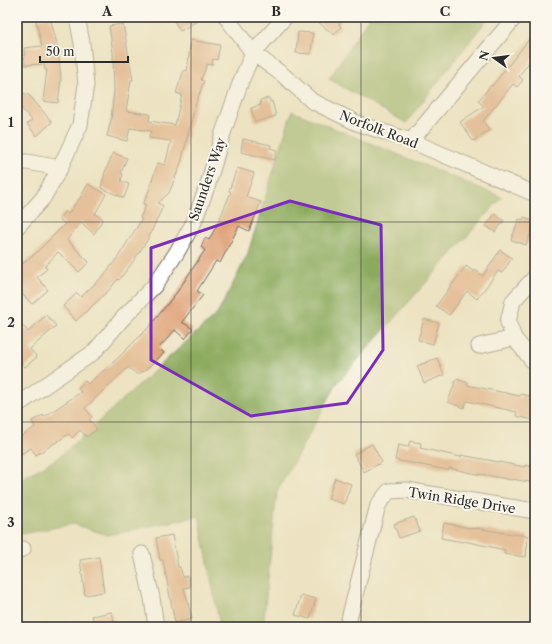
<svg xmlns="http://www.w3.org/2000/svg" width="552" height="644" viewBox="0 0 552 644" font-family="'Libre Caslon Text',serif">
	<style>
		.forest { fill: #8caa5d; stroke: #5c6a44 }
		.building { fill: #dc986a }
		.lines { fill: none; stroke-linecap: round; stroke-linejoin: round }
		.minor-casing { stroke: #6f6b60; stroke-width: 17 }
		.minor { stroke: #fff; stroke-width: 15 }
		.marked { fill: none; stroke: #7b2cbf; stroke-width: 3; stroke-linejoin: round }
		.grid { fill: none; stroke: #2b2b2b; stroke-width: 1; stroke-opacity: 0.55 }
		.labels { text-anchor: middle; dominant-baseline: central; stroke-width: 4; stroke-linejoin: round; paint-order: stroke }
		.street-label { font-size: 13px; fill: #2b2b2b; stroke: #fbf7ec }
		.neatline { fill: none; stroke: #2b2b2b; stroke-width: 1.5 }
		.grid-label { font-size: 13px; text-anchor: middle; font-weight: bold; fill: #2b2b2b }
	</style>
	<rect width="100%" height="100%" fill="#fbf7ec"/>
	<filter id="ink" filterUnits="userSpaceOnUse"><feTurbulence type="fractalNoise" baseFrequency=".025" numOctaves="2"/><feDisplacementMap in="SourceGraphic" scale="8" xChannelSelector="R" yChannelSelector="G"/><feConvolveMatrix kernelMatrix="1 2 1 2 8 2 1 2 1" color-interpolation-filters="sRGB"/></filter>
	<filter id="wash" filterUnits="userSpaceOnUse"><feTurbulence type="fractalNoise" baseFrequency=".012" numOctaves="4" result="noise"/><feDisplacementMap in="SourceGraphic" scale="16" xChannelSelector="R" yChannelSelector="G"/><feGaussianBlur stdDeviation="0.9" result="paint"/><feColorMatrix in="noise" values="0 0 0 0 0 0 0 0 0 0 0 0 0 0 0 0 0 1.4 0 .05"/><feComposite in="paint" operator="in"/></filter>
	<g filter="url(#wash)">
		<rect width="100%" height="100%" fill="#ede3c3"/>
		<g class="forest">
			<polygon points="369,17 489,17 406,123 329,79"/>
			<polygon points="292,111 502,197 338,382 277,492 263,627 220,627 199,516 107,535 73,524 17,535 17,481 58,458 218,313 247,256"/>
		</g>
		<g id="blocks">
			<g class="building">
				<polygon points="47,17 50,17 58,48 61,79 58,103 43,101 47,70 45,70 44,64 25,65 24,48 42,46 36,20"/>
				<polygon points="172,17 204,17 180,31"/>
				<polygon points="312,17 345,17 339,24 341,27 334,35"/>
				<polygon points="123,24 133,80 131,80 126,111 150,114 149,121 175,125 182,95 176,93 184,70 187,71 191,40 220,45 217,60 213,59 212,65 207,64 201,80 204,81 195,106 181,163 169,193 158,203 163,206 148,239 132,263 119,280 118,279 109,290 76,321 63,306 77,293 81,297 104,275 118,257 142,219 140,218 146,205 143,204 151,186 150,186 158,163 165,165 171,141 149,138 151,131 130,128 127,141 107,136 111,120 114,90 113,52 109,26"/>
				<polygon points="298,32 313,33 311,54 296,53"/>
				<polygon points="535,32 535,54 519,76 523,80 517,87 513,84 483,121 489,130 473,141 460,122 484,106 478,101 491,85 492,86"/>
				<polygon points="22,93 29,95 52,122 37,136 27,124 32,120 20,107"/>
				<polygon points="269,98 270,102 272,101 276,116 255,122 251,108 261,105 260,100"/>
				<polygon points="243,139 271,145 270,148 277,150 275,160 241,152"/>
				<polygon points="113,153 127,158 121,173 123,174 121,181 129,184 124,198 101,188 105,172"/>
				<polygon points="237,168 254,173 246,197 261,202 249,231 239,226 220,263 216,261 197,291 203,295 182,322 193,329 185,339 175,330 159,348 164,353 143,372 142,371 138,375 128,367 85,408 92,417 89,419 97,429 87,437 80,430 72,438 69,434 36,455 31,448 17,456 17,439 35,427 32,421 43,415 44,417 81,392 78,388 85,381 88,384 118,358 149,327 177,292 205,250 201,247 205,238 209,240 217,225 231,192 229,191"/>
				<polygon points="88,184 106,194 95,214 103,219 94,234 81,222 67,240 89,262 79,272 58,252 45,266 47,269 37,277 48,290 32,304 22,294 17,298 17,268 35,254 65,224 59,219 65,211 68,214 80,198"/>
				<polygon points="495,214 504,221 495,232 486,226"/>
				<polygon points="524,217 535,222 526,245 511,240 519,219 523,220"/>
				<polygon points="500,250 512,258 502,273 498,271 477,299 467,291 449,315 436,306 466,266 474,272 475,270 483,276"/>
				<polygon points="46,315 56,326 30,349 37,357 25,367 17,357 17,319 28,332"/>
				<polygon points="424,319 439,323 433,344 418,340"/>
				<polygon points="437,358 444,375 424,383 417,366"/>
				<polygon points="456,379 468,383 467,385 520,396 521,394 535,397 535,410 533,420 516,416 517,412 467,401 464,408 448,402"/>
				<polygon points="410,441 421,443 420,448 461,457 461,455 525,467 525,465 535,468 535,483 512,479 512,480 480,474 480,475 449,468 448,470 395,460 398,445 408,447"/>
				<polygon points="372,444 382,462 364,472 354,454"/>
				<polygon points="335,478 351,484 344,504 328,499"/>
				<polygon points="414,517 420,531 399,538 394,524"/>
				<polygon points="444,523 476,529 476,528 499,532 528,536 526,557 504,554 505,550 464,541 463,542 441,538"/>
				<polygon points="172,535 178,567 180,567 183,577 188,576 190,587 184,588 192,619 175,623 163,560 160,560 156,538"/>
				<polygon points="99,557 104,592 85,595 80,560"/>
				<polygon points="301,595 316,599 310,619 295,615"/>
				<polygon points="112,612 115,627 95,627 92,616"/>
			</g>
		</g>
	</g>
	<g filter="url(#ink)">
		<use href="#blocks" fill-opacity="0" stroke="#6f6b60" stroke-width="1"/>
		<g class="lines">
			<g class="minor-casing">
				<g id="minor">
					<polyline points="226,17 253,53 283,75 312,101 357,123 411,141 535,194"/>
					<polyline points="411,141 515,17"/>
					<polyline points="17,162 27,162 60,168"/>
					<polyline points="17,227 43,198 60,168 80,125 86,85 82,43 77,17"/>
					<polyline points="514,338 535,364"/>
					<polyline points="479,346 514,338 508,322 513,301 535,277"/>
					<polyline points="17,405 94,352 123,318 155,285 177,252 194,222 208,184 223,133 241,81 253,53 285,17"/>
					<polyline points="17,551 23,549"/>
					<polyline points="142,554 152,598 156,627"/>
					<polyline points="347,627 378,505 389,491 406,490 535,511"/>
				</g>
			</g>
			<use href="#minor" class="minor"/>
		</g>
	</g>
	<path d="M0 0H552V644H0ZM 290,201 L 381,225 L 383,350 L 347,403 L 251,416 L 151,360 L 151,248 Z" fill="#ede3c3" fill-opacity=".55" fill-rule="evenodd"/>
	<path class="marked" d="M 290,201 L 381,225 L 383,350 L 347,403 L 251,416 L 151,360 L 151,248 Z"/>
	<path class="grid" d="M 191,17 L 191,627M 361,17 L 361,627M 17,222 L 535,222M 17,422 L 535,422"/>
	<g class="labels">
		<g class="street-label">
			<text transform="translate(379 129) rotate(21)">Norfolk Road</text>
			<text transform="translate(207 179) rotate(-71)">Saunders Way</text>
			<text transform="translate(462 500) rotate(9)">Twin Ridge Drive</text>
		</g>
	</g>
	<rect width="552" height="644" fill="none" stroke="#fbf7ec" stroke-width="44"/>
	<g transform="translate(494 58) rotate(284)" stroke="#fbf7ec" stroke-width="3" paint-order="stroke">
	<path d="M0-3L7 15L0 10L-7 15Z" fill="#2b2b2b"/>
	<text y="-6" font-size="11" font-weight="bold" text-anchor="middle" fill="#2b2b2b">N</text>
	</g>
	<path d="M40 56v6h88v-6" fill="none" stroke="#2b2b2b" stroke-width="2"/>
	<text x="46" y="56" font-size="12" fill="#2b2b2b" stroke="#fbf7ec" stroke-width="3" paint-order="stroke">50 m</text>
	<rect x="22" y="22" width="508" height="600" class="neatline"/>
	<g class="grid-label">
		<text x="107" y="16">A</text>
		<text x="276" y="16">B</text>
		<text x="445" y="16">C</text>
		<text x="11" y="127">1</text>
		<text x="11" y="327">2</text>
		<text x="11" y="527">3</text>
	</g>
</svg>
